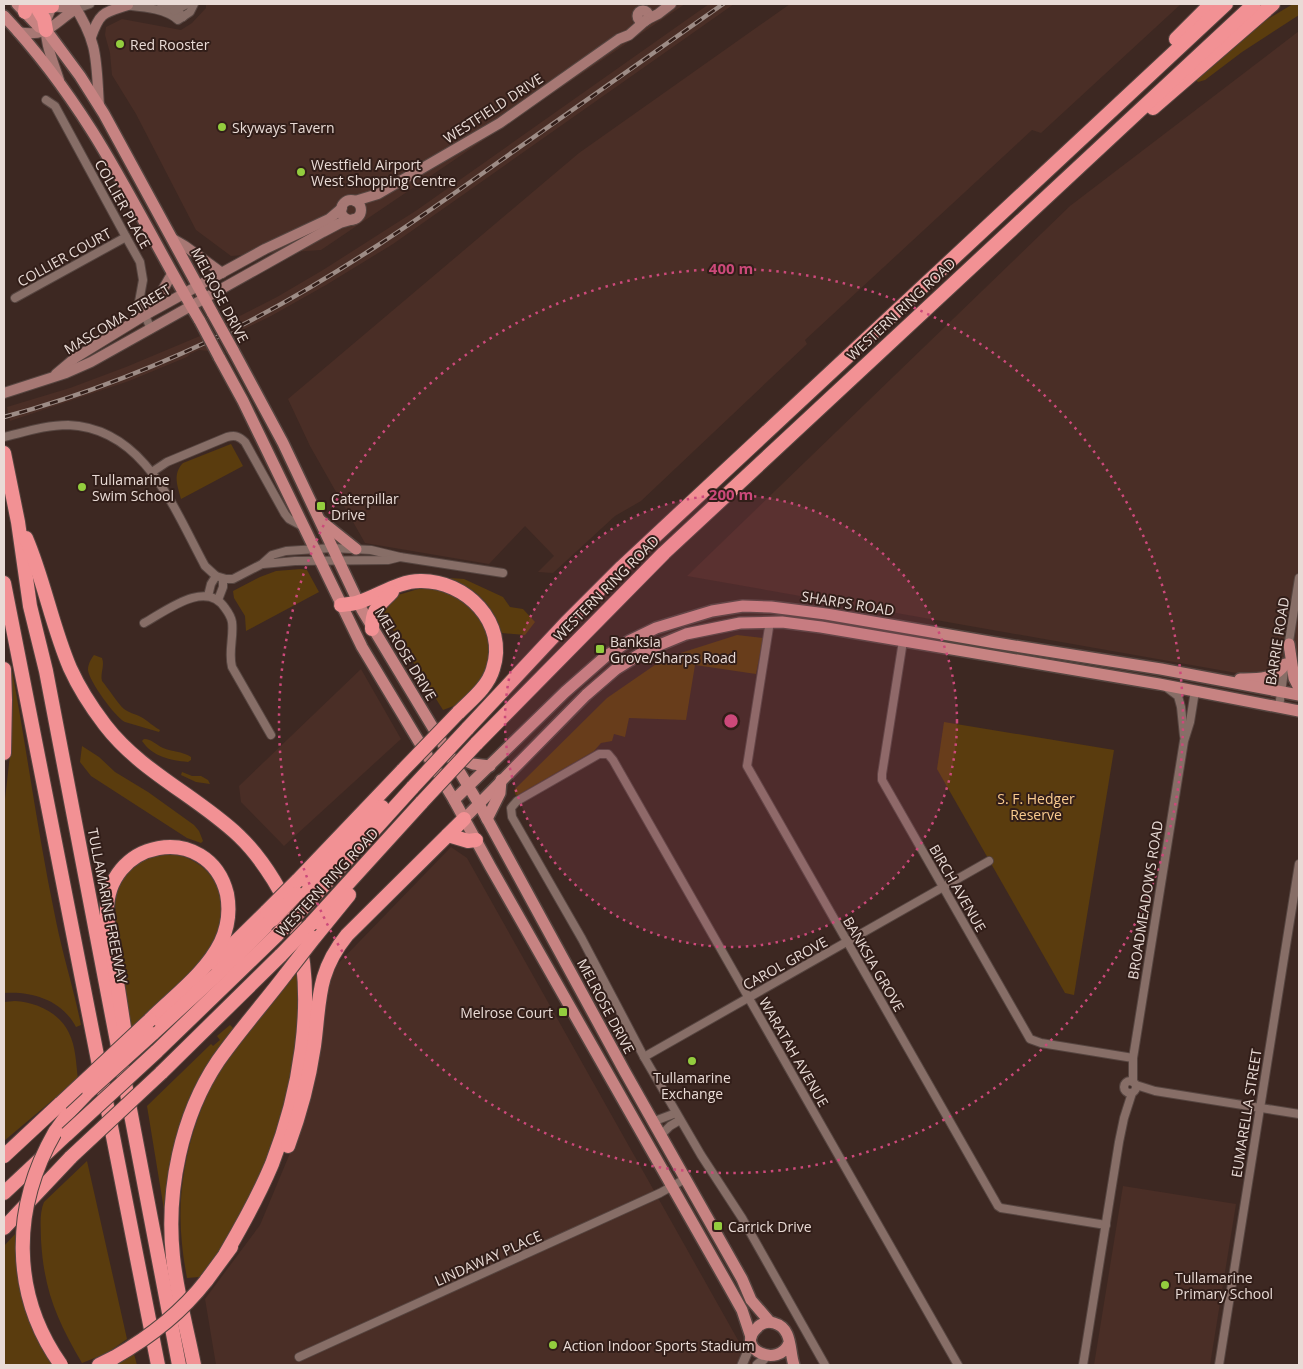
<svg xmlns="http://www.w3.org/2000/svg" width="1303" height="1369" viewBox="0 0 1303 1369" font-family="'Open Sans',sans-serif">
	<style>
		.built { fill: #4a2e26 }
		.green { fill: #5a3c0e }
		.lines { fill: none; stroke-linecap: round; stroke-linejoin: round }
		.minor-casing { stroke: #564540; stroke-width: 10 }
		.tertiary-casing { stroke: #564540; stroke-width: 11 }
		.secondary-casing { stroke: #564540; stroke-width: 12 }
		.primary-casing { stroke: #564540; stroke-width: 14 }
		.motorway-casing { stroke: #564540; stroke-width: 16 }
		.minor { stroke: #876e67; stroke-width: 8 }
		.tertiary { stroke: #876e67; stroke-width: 9 }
		.secondary { stroke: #a77874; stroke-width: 10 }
		.primary { stroke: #c78382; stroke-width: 11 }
		.motorway { stroke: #f29194; stroke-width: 14 }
		.rail-casing { stroke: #9d8c86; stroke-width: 4.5 }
		.rail { stroke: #321e19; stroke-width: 2.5; stroke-dasharray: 8; stroke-linecap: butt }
		.primary-bridge-casing { stroke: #564540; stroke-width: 14; stroke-linecap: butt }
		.motorway-bridge-casing { stroke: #564540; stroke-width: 16; stroke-linecap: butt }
		.primary-bridge { stroke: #c78382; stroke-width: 11 }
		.motorway-bridge { stroke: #f29194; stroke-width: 14 }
		.ring { fill: none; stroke: #cc497a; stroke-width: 2.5; stroke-dasharray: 2.5 5 }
		.poi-dot { fill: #93cd3e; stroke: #321e19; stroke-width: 2 }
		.labels { text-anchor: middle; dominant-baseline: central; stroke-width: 4; stroke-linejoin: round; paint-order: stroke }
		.poi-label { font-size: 14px; fill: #e9dbd6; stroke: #321e19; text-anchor: start }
		.street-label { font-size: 14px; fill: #e9dbd6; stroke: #321e19 }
		.park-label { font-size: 14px; fill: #facb8f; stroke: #321e19 }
		.centre { fill: #cc497a; stroke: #321e19; stroke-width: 2.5 }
		.ring-label { font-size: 15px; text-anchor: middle; font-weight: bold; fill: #cc497a; stroke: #321e19; stroke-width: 4; stroke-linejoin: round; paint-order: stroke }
	</style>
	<rect width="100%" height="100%" fill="#3d2822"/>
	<g class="built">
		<polygon points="206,4 685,4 321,250 231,256 196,230 136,114 112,75 110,53 105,35 106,27 122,19 181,30 192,23 206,8"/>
		<polygon points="709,4 734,4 393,244 326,285 271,316 232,335 226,323 277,297 323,270 417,210"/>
		<polygon points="790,4 1181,4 1041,133 1032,130 805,340 807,344 641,501 615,516 553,573 538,572 554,556 525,526 489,564 365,543 310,446 288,399 579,153"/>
		<polygon points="1299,31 1299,684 687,576 1070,206"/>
		<polygon points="200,336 209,351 199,350 190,354 187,357 129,381 10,421 7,407 70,388 126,367"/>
		<polygon points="361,669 401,739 284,846 241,802 239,786"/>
		<polygon points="451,847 467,858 752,1365 216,1365 205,1299 260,1225 303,1122 328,974"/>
		<polygon points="1123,1186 1236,1204 1210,1365 1094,1365"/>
	</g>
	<g class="green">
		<polygon points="1293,4 1299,4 1299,15 1242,52 1205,80 1198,82 1196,80 1199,76 1251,29"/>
		<path d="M 231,444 L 243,466 L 181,499 C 178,487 172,474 183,463 Z"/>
		<polygon points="301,569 307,570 319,592 246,631 245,616 234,598 233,591 260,577 276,571"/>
		<path d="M 449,578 L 464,579 L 503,597 L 510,607 L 523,609 L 535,622 L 525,635 L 502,633 C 493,605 476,588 449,578 Z"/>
		<polygon points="425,587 436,588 460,596 481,617 490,643 487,668 480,681 459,704 443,710 380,609 398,595"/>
		<polygon points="737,635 763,638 756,674 695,665 686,720 629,718 625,737 614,734 612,741 601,743 594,751 516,796 514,790 607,698 665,658"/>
		<path d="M 94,655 L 102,658 C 105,666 100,673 102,681 C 108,688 118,704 124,709 C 129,713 136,714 141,717 C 148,721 154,727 160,730 L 159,732 L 125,722 C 115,717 89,681 88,670 C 88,664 91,659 94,655 Z"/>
		<path d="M 9,665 L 11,665 C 27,750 38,836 56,921 C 63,956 74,990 81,1025 L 76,1027 C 62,1000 32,991 4,993 L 4,808 L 10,755 Z"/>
		<polygon points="944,722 1114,750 1074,995 1065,993 937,769"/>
		<path d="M 144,739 C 152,739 156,745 163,748 C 172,752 182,751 191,757 L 191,760 L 188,762 C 170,760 153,757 142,741 Z"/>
		<polygon points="82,746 99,757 115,772 148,792 194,825 199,831 203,841 201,843 187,838 91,776 80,762"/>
		<polygon points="182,772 192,776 201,776 208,780 210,784 196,782 181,775"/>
		<path d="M 170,852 C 191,858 208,866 217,887 C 241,938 167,1001 131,1027 C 128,1006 125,986 123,965 C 119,930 102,887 137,860 C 143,856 162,854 170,852 Z"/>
		<path d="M 297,973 C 302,1060 280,1146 238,1221 C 227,1241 216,1261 199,1277 L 187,1278 C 185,1267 183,1255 182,1244 C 174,1170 199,1092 244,1033 C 260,1012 280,993 297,973 Z"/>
		<path d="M 15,1001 C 36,1002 60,1013 69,1033 C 76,1047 76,1064 78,1079 L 57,1099 L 55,1098 L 4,1141 L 4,1002 Z"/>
		<polygon points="230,1025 234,1029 213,1059 166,1222 147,1106 211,1044 213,1046 220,1040 217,1036"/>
		<path d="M 87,1161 L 127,1339 L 107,1353 L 82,1363 C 57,1320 44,1291 41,1240 C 41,1228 39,1214 44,1202 Z"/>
		<polygon points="17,1232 17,1262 40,1341 54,1365 4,1365 4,1246"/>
		<polygon points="134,1354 137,1365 113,1365"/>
	</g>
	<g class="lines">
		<g class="minor-casing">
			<g id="minor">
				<polyline points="161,4 176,9 183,17"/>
				<path d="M 123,5 C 141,7 165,8 178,20 L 190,12 L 194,4"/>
				<polyline points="76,9 90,4"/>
				<polyline points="174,11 187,4"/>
				<polyline points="46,100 55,106 126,237 140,262 143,280 139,302 151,329"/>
				<polyline points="15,298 126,237"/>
				<path d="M 4,437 C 25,432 46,425 68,425 C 145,428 174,509 205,566 L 216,576 L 226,579 L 233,579 L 262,564 L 272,555 L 286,551 L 332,548 L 371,550 L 400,557 L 503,573"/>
				<path d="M 152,472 L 167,462 L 227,437 C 235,435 239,436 245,442 L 285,514 L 289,519 L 304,527"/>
				<polyline points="263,564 295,561 388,560 400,557"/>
				<polyline points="208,596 211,584 216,576"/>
				<polyline points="218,600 223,587 223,579"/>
				<polyline points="770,621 747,766 998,1206 1001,1208 1106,1225"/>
				<path d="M 144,623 C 166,611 206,579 225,608 C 228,612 231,616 232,622 C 234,637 228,652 232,667 L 271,735"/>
				<polyline points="903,641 882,774 882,780 1030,1039 1041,1043 1133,1058"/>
				<polyline points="1288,648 1299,578"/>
				<polyline points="1166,687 1178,696 1181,707 1184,736"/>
				<polyline points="1279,707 1285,664"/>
				<polyline points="644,1057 989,861"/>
				<circle cx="1130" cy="1087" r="6"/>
				<polyline points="1133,1082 1133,1058 1184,741 1190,722 1195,691"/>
				<polyline points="1136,1085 1155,1091 1299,1114"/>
				<polyline points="652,1122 676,1113"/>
				<polyline points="661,1135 670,1126 680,1120"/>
				<polyline points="299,1357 660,1193 685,1179"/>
				<polyline points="825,1365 742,1218 701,1155 644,1057 582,939 512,817 511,808 517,801 599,754 608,754 613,760 958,1365"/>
				<polyline points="1083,1365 1119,1142 1124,1118 1132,1093"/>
				<polyline points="1219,1365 1299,864"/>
			</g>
		</g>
		<g class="tertiary-casing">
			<g id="tertiary">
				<polyline points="742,1365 751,1344"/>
				<polyline points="757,1365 764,1359"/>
			</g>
		</g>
		<g class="secondary-casing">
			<g id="secondary">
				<path d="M 52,4 C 51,10 47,16 46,22 C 44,42 53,61 59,80"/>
				<path d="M 73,4 C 99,43 96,62 99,106"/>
				<polyline points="52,6 76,9"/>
				<circle cx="643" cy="16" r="5.5"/>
				<polyline points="648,19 658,14 671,4"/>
				<path d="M 18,32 C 49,38 53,23 76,9"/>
				<path d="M 91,37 C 100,12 103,13 128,5"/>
				<circle cx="351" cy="210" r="10"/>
				<polyline points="355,201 378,194 500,123 619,39 629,35 645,21"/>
				<polyline points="173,239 185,246 222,273"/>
				<polyline points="150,312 172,274"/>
				<polyline points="56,374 75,358 145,315 265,249 329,219 342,208"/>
				<polyline points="4,393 66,373 91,362 323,232 340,223 354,219"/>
			</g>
		</g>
		<g class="primary-casing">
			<g id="primary">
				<polyline points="17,4 39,27 46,30 80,76 104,114 213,314"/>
				<path d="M 4,16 C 37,51 66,90 92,131 C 131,193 162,258 200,321"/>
				<polyline points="233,350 283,443 362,610 479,804 625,1072 742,1279 751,1300 770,1322"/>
				<polyline points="219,357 243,401 362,647 454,800 490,866 728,1285 742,1310 751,1337"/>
				<polyline points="321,521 356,549"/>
				<polyline points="1289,644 1294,678 1299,688"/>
				<path d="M 1240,679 C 1257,679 1275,680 1285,664"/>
				<polyline points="455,761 463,760 473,764 490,766"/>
				<polyline points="454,800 565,692 606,656 629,641 656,628 712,611 743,606 771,607 826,614 996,643 1161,669 1299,695"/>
				<polyline points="464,819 586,695 616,669 645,651 686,634 740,623 782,622 821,627 1159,684 1299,711"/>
				<polyline points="487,819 500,793 501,780"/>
				<path d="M 789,1343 C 779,1369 734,1349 757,1328 C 761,1323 768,1321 774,1323 C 793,1328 789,1351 794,1365"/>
			</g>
		</g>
		<g class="motorway-casing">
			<g id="motorway">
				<polyline points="35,4 44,19 46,30"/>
				<polyline points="36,6 52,6"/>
				<polyline points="25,12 26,4"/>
				<polyline points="1176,39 1211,4"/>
				<polyline points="1153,108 1273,4"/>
				<polyline points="4,453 18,522 30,606 46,671 179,1365"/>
				<path d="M 26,538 C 44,580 52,626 70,668 C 79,688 92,708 105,725 C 141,772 197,796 239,836 C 263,859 288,899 297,931 C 316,1004 299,1095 272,1164 C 259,1195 243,1224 226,1253"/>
				<polyline points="4,583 158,1365"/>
				<path d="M 341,605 C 347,604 354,604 359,602 C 380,595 399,581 420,581 C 466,580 508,623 493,669 C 488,687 471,700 458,713"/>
				<path d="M 372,629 C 372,608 379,606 392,592"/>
				<polyline points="4,669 5,700 4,753"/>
				<polyline points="467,729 566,623 622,567 1226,4"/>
				<polyline points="476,744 664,553 1254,4"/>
				<polyline points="448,835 468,841 476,840"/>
				<polyline points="297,881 403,770"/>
				<polyline points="301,891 382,807"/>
				<polyline points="307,904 413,787"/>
				<polyline points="311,924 422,802"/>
				<polyline points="314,938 349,895"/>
				<polyline points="214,963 267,911"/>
				<path d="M 125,1034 L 107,917 C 102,838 209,820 227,894 C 230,910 228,927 221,942 C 206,973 174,996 150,1020"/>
				<polyline points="152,1034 225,967 272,920"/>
				<polyline points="156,1052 277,935"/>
				<polyline points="161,1073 281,955"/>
				<polyline points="55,1132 70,1111 89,1091"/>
				<path d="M 288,1146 C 300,1114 309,1080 314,1046 C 320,1002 316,973 347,935 L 464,819"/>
				<polyline points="4,1156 61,1103"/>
				<polyline points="4,1193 67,1134"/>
				<polyline points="4,1228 71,1157"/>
				<polyline points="206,1281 231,1247"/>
				<polyline points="99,1365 115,1357"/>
				<path d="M 194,1365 C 187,1329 177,1294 173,1257 C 166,1191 181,1116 218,1061 C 239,1031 264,1003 286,974"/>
			</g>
		</g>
		<use href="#minor" class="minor"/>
		<use href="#tertiary" class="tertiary"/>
		<use href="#secondary" class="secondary"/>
		<use href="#primary" class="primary"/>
		<use href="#motorway" class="motorway"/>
		<g class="rail-casing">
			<path id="rail" d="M 4,417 C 86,395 166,363 242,325 C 334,278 417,220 500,161 C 575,109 649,56 723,4"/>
		</g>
		<use href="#rail" class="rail"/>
		<g class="primary-bridge-casing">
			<g id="primary-bridge">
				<polyline points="213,314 233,350"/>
				<polyline points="200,321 219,357"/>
			</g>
		</g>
		<g class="motorway-bridge-casing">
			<g id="motorway-bridge">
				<polyline points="403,770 458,713"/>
				<polyline points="413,787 467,729"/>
				<polyline points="422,802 476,744"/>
				<polyline points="267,911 297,881"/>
				<polyline points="272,920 297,894"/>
				<polyline points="277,935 307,904"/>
				<polyline points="281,955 311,924"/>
				<polyline points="286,974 314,938"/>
				<polyline points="89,1091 152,1034"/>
				<polyline points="61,1103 150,1020"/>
				<path d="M 55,1132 C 12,1207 10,1293 61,1365"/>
				<polyline points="67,1134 156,1052"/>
				<polyline points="71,1157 161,1073"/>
				<path d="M 115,1357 C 150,1337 181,1313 206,1281"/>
			</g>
		</g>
		<use href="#primary-bridge" class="primary-bridge"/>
		<use href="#motorway-bridge" class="motorway-bridge"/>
	</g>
	<circle cx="731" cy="721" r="226" fill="#cc497a" fill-opacity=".12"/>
	<g class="ring">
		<circle cx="731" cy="721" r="226"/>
		<circle cx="731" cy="721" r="452"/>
	</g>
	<g class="poi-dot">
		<circle cx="120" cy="44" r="5"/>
		<circle cx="222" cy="127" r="5"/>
		<circle cx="301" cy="172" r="5"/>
		<circle cx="82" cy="487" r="5"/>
		<rect x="316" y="501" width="10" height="10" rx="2.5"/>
		<rect x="595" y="644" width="10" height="10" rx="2.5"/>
		<rect x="558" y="1007" width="10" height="10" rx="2.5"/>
		<circle cx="692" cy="1061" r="5"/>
		<rect x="713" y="1221" width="10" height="10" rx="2.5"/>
		<circle cx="1165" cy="1285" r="5"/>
		<circle cx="553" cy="1345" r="5"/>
	</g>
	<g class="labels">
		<g class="poi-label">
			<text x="130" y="44">Red Rooster</text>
			<text x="232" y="127">Skyways Tavern</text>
			<text x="311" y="164">Westfield Airport<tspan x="311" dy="16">West Shopping Centre</tspan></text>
			<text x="92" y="479">Tullamarine<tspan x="92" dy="16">Swim School</tspan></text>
			<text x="331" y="498">Caterpillar<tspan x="331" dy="16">Drive</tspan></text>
			<text x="610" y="641">Banksia<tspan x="610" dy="16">Grove/Sharps Road</tspan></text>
			<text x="553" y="1012" text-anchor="end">Melrose Court</text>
			<text x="692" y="1077" text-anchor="middle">Tullamarine<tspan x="692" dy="16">Exchange</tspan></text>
			<text x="728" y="1226">Carrick Drive</text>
			<text x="1175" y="1277">Tullamarine<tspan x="1175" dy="16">Primary School</tspan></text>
			<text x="563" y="1345">Action Indoor Sports Stadium</text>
		</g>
		<g class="street-label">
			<text transform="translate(493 108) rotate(-33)">WESTFIELD DRIVE</text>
			<text transform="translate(123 204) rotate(61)">COLLIER PLACE</text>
			<text transform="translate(64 257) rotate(-29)">COLLIER COURT</text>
			<text transform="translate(220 295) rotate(62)">MELROSE DRIVE</text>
			<text transform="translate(901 309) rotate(-43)">WESTERN RING ROAD</text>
			<text transform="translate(117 319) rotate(-31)">MASCOMA STREET</text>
			<text transform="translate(606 588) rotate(-45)">WESTERN RING ROAD</text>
			<text transform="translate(848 603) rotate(9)">SHARPS ROAD</text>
			<text transform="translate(1277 641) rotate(-81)">BARRIE ROAD</text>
			<text transform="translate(406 654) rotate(59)">MELROSE DRIVE</text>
			<text transform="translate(327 882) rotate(-47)">WESTERN RING ROAD</text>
			<text transform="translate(958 888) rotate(60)">BIRCH AVENUE</text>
			<text transform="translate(1145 900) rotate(-81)">BROADMEADOWS ROAD</text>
			<text transform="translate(108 906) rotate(79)">TULLAMARINE FREEWAY</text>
			<text transform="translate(785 963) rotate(-29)">CAROL GROVE</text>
			<text transform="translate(874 964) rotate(60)">BANKSIA GROVE</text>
			<text transform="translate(606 1006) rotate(62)">MELROSE DRIVE</text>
			<text transform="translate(794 1052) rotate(60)">WARATAH AVENUE</text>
			<text transform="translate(1246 1113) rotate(-81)">EUMARELLA STREET</text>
			<text transform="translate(488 1258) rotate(-24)">LINDAWAY PLACE</text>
		</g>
		<g class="park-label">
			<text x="1036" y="798">S. F. Hedger<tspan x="1036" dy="16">Reserve</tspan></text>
		</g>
	</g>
	<circle cx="731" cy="721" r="8" class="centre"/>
	<g class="ring-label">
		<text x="731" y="274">400 m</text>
		<text x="731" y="500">200 m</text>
	</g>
	<rect width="1303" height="1369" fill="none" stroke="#e9dbd6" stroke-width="10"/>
</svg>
